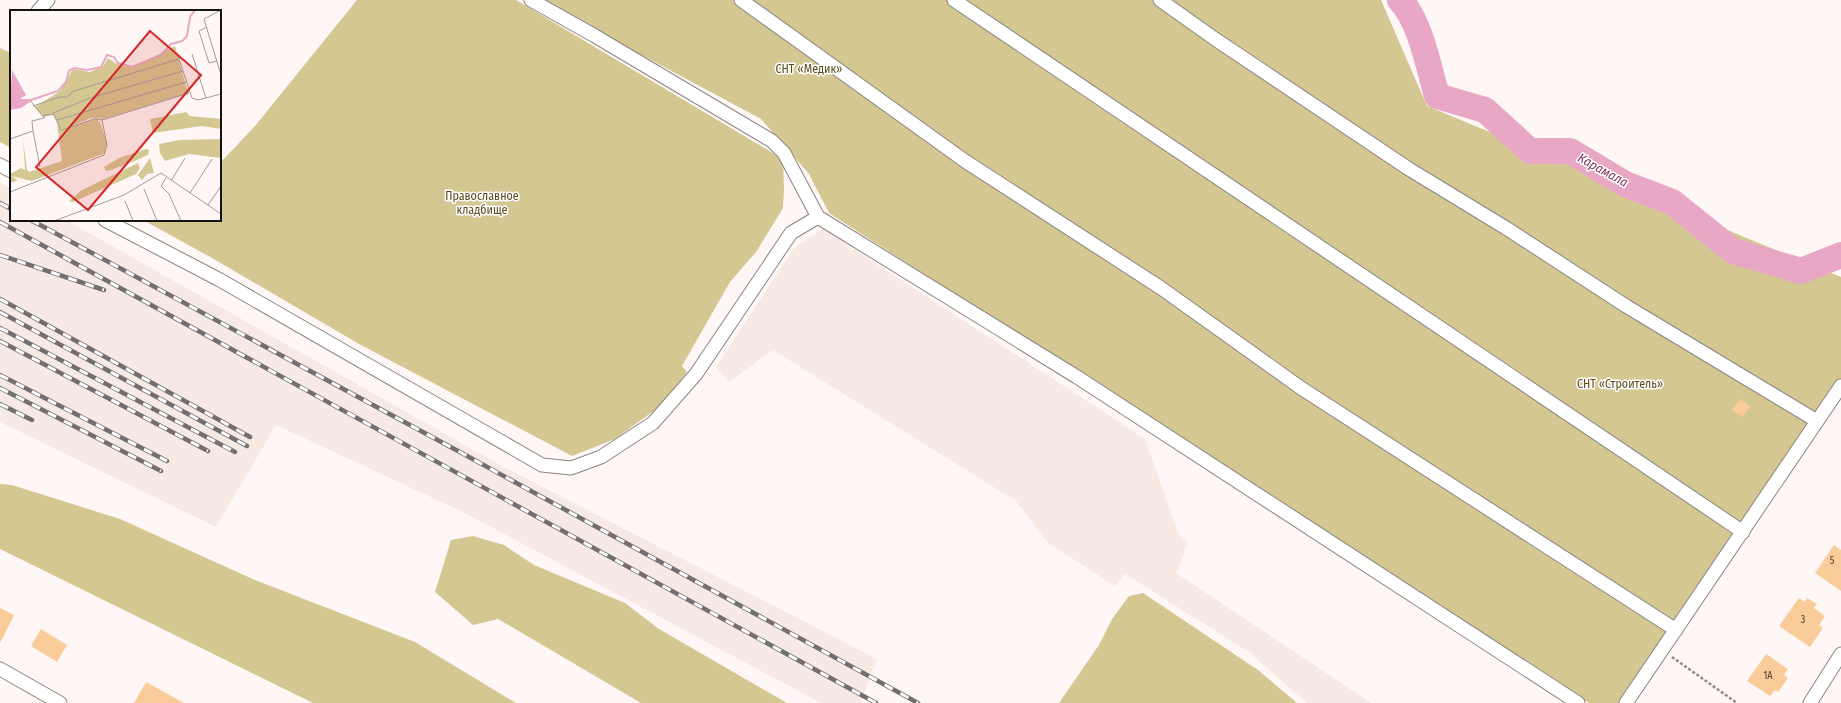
<svg xmlns="http://www.w3.org/2000/svg" width="1841" height="703" viewBox="0 0 1841 703" font-family="'Fira Sans Condensed',sans-serif">
	<style>
		.built { fill: #f7e9e4 }
		.green { fill: #d5c792 }
		.lines { fill: none; stroke-linecap: round; stroke-linejoin: round }
		.river { stroke: #e8a8c5; stroke-width: 26 }
		.building { fill: #facc9a }
		.street-casing { stroke: #8a8482; stroke-width: 15 }
		.path { stroke: #908c8a; stroke-width: 2.5; stroke-dasharray: 3 2; stroke-linecap: butt }
		.street { stroke: #fff; stroke-width: 13 }
		.rail-casing { stroke: #736f6e; stroke-width: 4.5 }
		.rail { stroke: #fff; stroke-width: 3; stroke-dasharray: 9; stroke-linecap: butt }
		.labels { text-anchor: middle; dominant-baseline: central; stroke-width: 3; stroke-linejoin: round; paint-order: stroke }
		.number-label { font-size: 10px; fill: #4e4134 }
		.park-label { font-size: 12px; fill: #584c1c; stroke: #fff }
		.water-label { font-size: 13px; font-style: italic; fill: #82375d; stroke: #fff }
		.inset-river { fill: none; stroke: #e8a8c5; stroke-width: 2 }
		.inset-road { fill: none; stroke: #a19c9a; stroke-width: 1 }
		.view { fill: #d62828; fill-opacity: 0.15; stroke: #d62828; stroke-width: 2 }
		.inset-edge { fill: none; stroke: #151312; stroke-width: 2 }
	</style>
	<rect width="100%" height="100%" fill="#fef7f5"/>
	<g class="built">
		<polygon points="0,182 11,188 11,220 66,220 502,466 877,659 860,703 821,703 465,513 276,425 216,527 0,422"/>
		<polygon points="823,229 1145,439 1178,533 1188,543 1176,573 1371,703 1307,703 1249,652 1125,574 1115,586 1047,542 1016,501 773,350 729,382 716,367 794,248"/>
	</g>
	<g class="green">
		<polygon points="357,0 516,0 783,159 784,188 783,208 756,252 730,282 682,366 687,372 659,407 615,439 572,456 359,344 212,258 143,220 220,220 220,163 255,126"/>
		<polygon points="539,0 1381,0 1427,106 1841,277 1841,386 1620,703 1589,703 829,213 809,174 761,119"/>
		<polygon points="0,48 11,53 11,148 0,142"/>
		<polygon points="0,484 12,485 120,519 255,580 415,642 516,703 313,703 0,549"/>
		<polygon points="473,536 504,545 534,565 625,603 659,629 787,703 641,703 498,619 473,625 435,592 451,540"/>
		<polygon points="1143,593 1258,670 1297,703 1059,703 1099,645 1112,619 1129,596"/>
	</g>
	<g class="lines">
		<path class="river" d="M 1400,0 C 1420,20 1429,69 1437,96 L 1485,110 L 1530,151 L 1570,151 L 1625,184 L 1672,202 L 1733,251 L 1801,271 L 1841,255"/>
	</g>
	<g class="building">
		<polygon points="1740,399 1750,406 1743,417 1732,410"/>
		<polygon points="1834,545 1841,550 1841,591 1815,573"/>
		<polygon points="1799,598 1805,602 1807,598 1817,604 1814,608 1825,616 1819,625 1823,628 1810,647 1779,626"/>
		<polygon points="0,608 14,615 0,643"/>
		<polygon points="41,629 67,645 57,662 31,646"/>
		<polygon points="1766,654 1788,669 1784,675 1788,678 1778,692 1775,690 1770,696 1747,681"/>
		<polygon points="146,682 184,703 134,703"/>
	</g>
	<g class="lines">
		<g class="street-casing">
			<g id="street">
				<polyline points="531,0 595,36 772,141 784,153 818,217"/>
				<polyline points="741,0 965,161 1161,288 1301,388 1676,630"/>
				<polyline points="954,0 1743,532"/>
				<polyline points="1160,0 1215,39 1409,169 1506,228 1626,306 1817,421"/>
				<polyline points="38,11 48,0"/>
				<polyline points="0,165 11,171"/>
				<polyline points="105,220 220,280 542,465 571,468 601,457 653,423 696,374 791,233 818,217 1077,377 1578,703"/>
				<polyline points="0,669 60,703"/>
				<polyline points="1626,703 1841,386"/>
				<polyline points="1810,703 1841,654"/>
			</g>
		</g>
		<polyline class="path" points="1672,657 1737,703"/>
		<use href="#street" class="street"/>
		<g class="rail-casing">
			<g id="rail">
				<polyline points="0,203 11,209"/>
				<polyline points="31,220 469,457 918,703"/>
				<polyline points="0,222 876,703"/>
				<polyline points="0,255 104,290"/>
				<polyline points="0,299 250,437"/>
				<polyline points="0,312 247,446"/>
				<polyline points="0,328 235,452"/>
				<polyline points="0,341 208,451"/>
				<polyline points="0,375 167,461"/>
				<polyline points="0,388 161,471"/>
				<polyline points="0,404 32,420"/>
			</g>
		</g>
		<use href="#rail" class="rail"/>
	</g>
	<g class="labels">
		<g class="number-label">
			<text x="1832" y="561">5</text>
			<text x="1803" y="620">3</text>
			<text x="1768" y="676">1А</text>
		</g>
		<g class="park-label">
			<text x="809" y="69">СНТ «Медик»</text>
			<text x="482" y="196">Православное<tspan x="482" dy="14">кладбище</tspan></text>
			<text x="1620" y="384">СНТ «Строитель»</text>
		</g>
		<g class="water-label">
			<text transform="translate(1603 170) rotate(29)">Карамала</text>
		</g>
	</g>
	<g transform="translate(10 10)">
		<rect width="211" height="211" fill="#fef7f5"/>
		<path d="M 165,36 L 178,83 L 93,109 L 82,108 L 50,120 L 86,109 L 90,112 L 97,133 L 95,143 L 22,171 L 1,166 L 8,170 L 0,173 L 0,164 L 11,158 L 15,160 L 13,129 L 17,160 L 19,162 L 52,151 L 47,113 L 43,105 L 34,107 L 25,97 L 50,81 L 63,59 L 80,62 L 93,56 L 98,48 L 105,53 L 122,58 ZM 176,102 L 180,106 L 211,109 L 211,119 L 192,116 L 143,123 L 140,109 ZM 210,129 L 211,148 L 179,144 L 155,151 L 150,143 L 149,134 L 170,130 ZM 136,139 L 139,140 L 138,145 L 127,150 L 101,160 L 96,161 L 94,157 L 109,148 ZM 140,148 L 144,163 L 137,164 L 132,170 L 128,165 ZM 128,153 L 130,158 L 126,164 L 63,192 L 59,191 L 72,180 Z" fill="#d5c792"/>
		<path d="M 2,60 L 16,85 L 10,89 L 18,89 L 20,92 L 11,98 L 0,100 Z" fill="#e8a8c5"/>
		<path class="inset-river" d="M 18,91 L 48,81 L 56,72 L 59,61 L 64,58 L 77,60 L 91,57 L 97,45 L 104,47 L 108,53 L 122,57 L 151,45 L 161,34 L 172,31 L 177,26 L 180,7 L 185,0"/>
		<path class="inset-road" d="M 211,0 L 194,9 L 211,65M 197,17 L 189,21 L 199,53 L 207,51M 167,43 L 182,88 L 188,90 L 211,84M 182,44 L 196,88M 20,90 L 34,108 L 34,105 L 44,104 L 51,120 L 84,109 L 92,110M 23,96 L 49,87 L 57,87 L 64,81 L 169,49M 43,103 L 80,88 L 173,61M 47,110 L 176,72M 23,121 L 30,157M 0,129 L 23,121 L 22,111 L 34,108M 156,168 L 151,176 L 159,184 L 171,211M 161,171 L 175,148M 134,179 L 147,211M 0,182 L 94,145 L 97,135 L 92,110 L 179,83M 180,183 L 202,149M 115,191 L 123,211M 198,195 L 211,176M 44,211 L 114,185 L 151,163 L 211,204"/>
		<path class="view" d="M 140,21 L 191,65 L 78,200 L 26,157 Z"/>
		<rect width="211" height="211" class="inset-edge"/>
	</g>
</svg>
